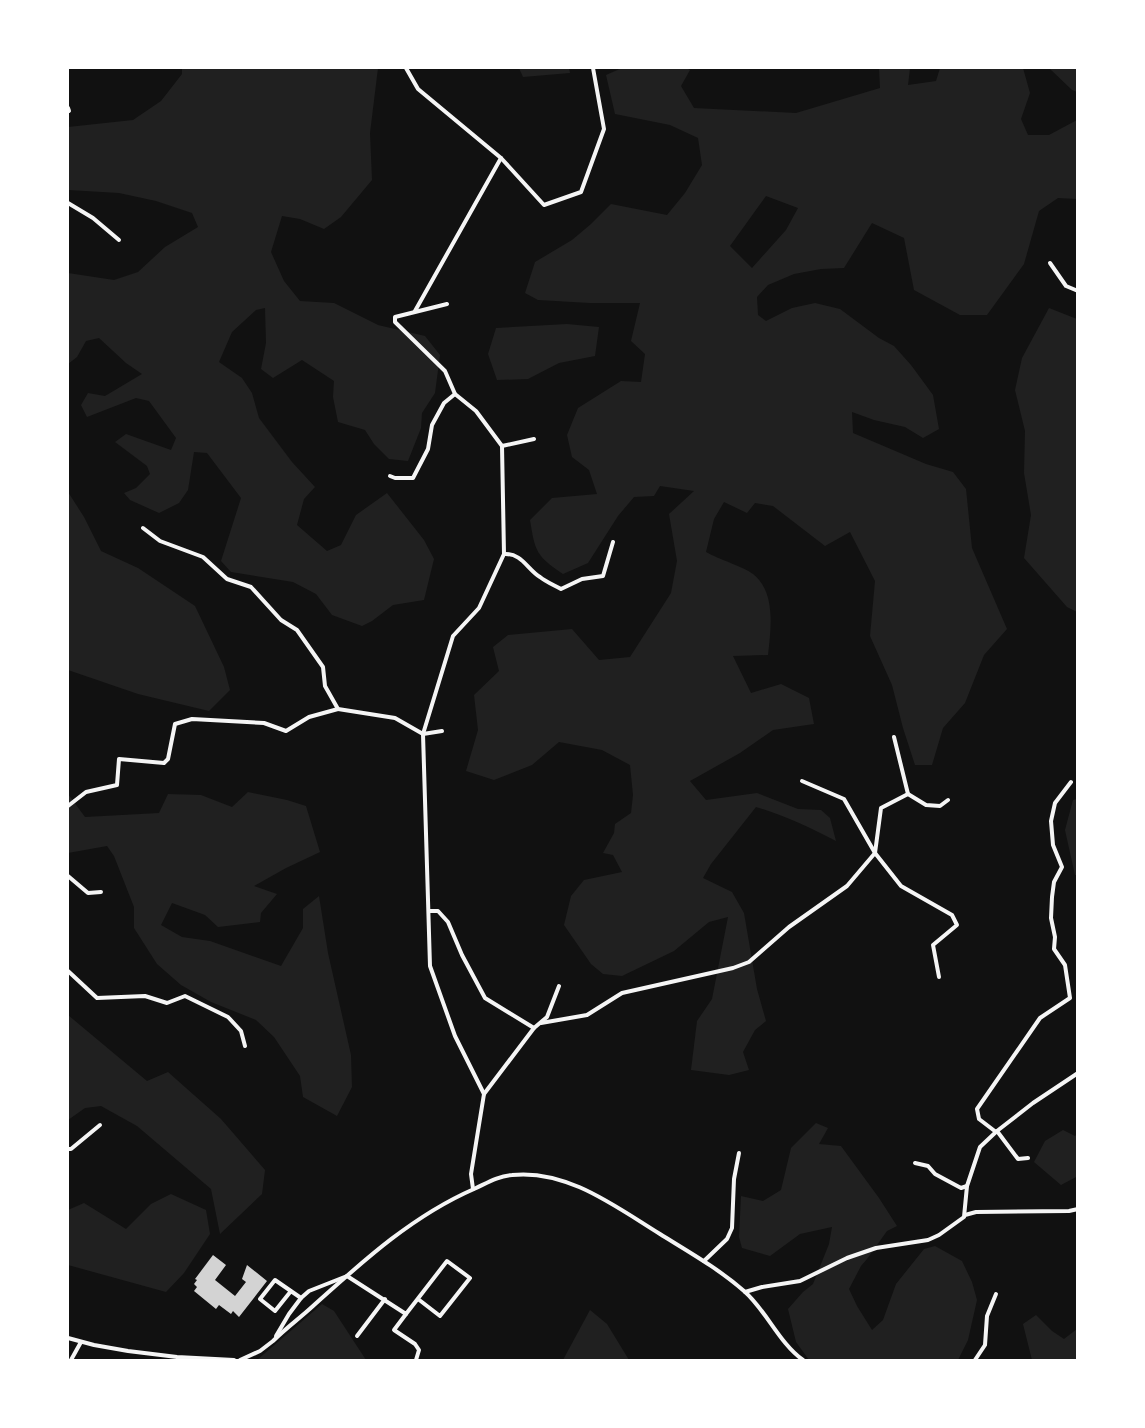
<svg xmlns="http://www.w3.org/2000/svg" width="1145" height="1428" viewBox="0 0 1145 1428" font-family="Cabin,sans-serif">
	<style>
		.green { fill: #202020; fill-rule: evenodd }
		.building { fill: #d3d3d3 }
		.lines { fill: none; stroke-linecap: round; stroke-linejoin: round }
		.minor { stroke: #f5f5f5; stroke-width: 4 }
	</style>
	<rect width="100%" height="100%" fill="#111"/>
	<g class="green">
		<polygon points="182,68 378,68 370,133 372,180 341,217 324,229 300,219 282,216 271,252 284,281 300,301 334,303 378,325 425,336 440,355 435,393 422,413 421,428 408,461 389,459 374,444 365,430 338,422 333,397 334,381 302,360 273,378 261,369 266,343 265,308 256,310 232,332 219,362 242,378 252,393 259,418 292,462 315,487 304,499 297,525 327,551 341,545 356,515 387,493 424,540 434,559 424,600 393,605 372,621 362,626 332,615 316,594 293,582 231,572 221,561 241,498 207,453 194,452 188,490 179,503 159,513 130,500 124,493 136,488 150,474 147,466 115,442 126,434 171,450 176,438 149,401 136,398 87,417 81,405 88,393 105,396 142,374 126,363 99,338 86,341 77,357 68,364 68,273 114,280 138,272 165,247 198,227 192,213 156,201 119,193 68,190 68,127 133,120 161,101 182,74"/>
		<polygon points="519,68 569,68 570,73 523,77"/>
		<path d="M 622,68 L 686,68 L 690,70 L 681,86 L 694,108 L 796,113 L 880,88 L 879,68 L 910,68 L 908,85 L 936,81 L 940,68 L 1023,68 L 1030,93 L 1021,119 L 1028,135 L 1049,135 L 1077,120 L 1077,199 L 1058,198 L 1039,211 L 1024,264 L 987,315 L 960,315 L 914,290 L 904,238 L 872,223 L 844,268 L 821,269 L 794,274 L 768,285 L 757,297 L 758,315 L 766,321 L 792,308 L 815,303 L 840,309 L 879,338 L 894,346 L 911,365 L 933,395 L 939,429 L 923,438 L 905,427 L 874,420 L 852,412 L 853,433 L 926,464 L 953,472 L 966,489 L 972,548 L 1007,629 L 984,655 L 965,703 L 943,728 L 932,765 L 915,765 L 903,728 L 892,685 L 870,636 L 875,581 L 850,532 L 825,546 L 773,506 L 755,503 L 747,513 L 724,502 L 714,519 L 706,552 C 718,559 744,567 753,574 C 776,592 771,628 768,655 L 733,656 L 751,693 L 781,684 L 809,698 L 814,724 L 773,730 L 740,753 L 690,781 L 706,800 L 757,793 L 798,809 L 821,810 L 830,818 L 836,841 C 811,828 783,815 756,807 L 711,864 L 703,878 L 732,892 L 744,913 L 757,989 L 766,1021 L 755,1030 L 743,1052 L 749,1070 L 729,1075 L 691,1070 L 697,1021 L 712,999 L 728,917 L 709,922 L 674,951 L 622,976 L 603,974 L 591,964 L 564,925 L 571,896 L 584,880 L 622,872 L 613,855 L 603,853 L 614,833 L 615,824 L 631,813 L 633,795 L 630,765 L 602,750 L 559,742 L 532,765 L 494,780 L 466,771 L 478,730 L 474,695 L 499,671 L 493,647 L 508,635 L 572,629 L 599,660 L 630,657 L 671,593 L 677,561 L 669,514 L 694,491 L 660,486 L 654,496 L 634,497 L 618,516 L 588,563 L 563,574 C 536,556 535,551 530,520 L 552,498 L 597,494 L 589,470 L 572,457 L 567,435 L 578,408 L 621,381 L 641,382 L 645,354 L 631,341 L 640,303 L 590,303 L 538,300 L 525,293 L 535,262 L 572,240 L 591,224 L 611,204 L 667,215 L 685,193 L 702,165 L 698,138 L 670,125 L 615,114 L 606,75 ZM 766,196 L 798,208 L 786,230 L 752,268 L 730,246 Z"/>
		<polygon points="1049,68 1077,68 1077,92 1072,90"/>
		<polygon points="1049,308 1077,319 1077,612 1067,607 1024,558 1031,515 1024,473 1025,431 1015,390 1022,358"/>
		<polygon points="567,324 599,327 595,356 559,363 528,379 497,380 488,354 496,328"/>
		<polygon points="68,492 84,517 101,551 138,568 195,606 224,667 230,690 209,711 138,694 68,670"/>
		<polygon points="248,792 287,800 306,806 320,852 286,868 254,886 277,894 261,913 260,922 218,927 205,915 172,903 161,925 182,937 210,941 281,966 303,928 303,909 319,896 328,953 351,1055 352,1087 337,1116 303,1097 300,1076 274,1037 256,1020 211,1002 181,985 157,964 134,928 134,907 114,856 107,846 68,853 68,794 85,817 159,813 168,794 201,795 232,807"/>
		<polygon points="1077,799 1078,799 1077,875 1075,875 1065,830 1073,800"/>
		<polygon points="68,1015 147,1081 168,1072 221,1119 265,1170 262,1194 220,1234 211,1189 137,1126 101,1106 85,1108 68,1120"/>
		<polygon points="816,1123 828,1128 819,1144 841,1146 879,1198 897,1226 887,1231 867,1259 861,1266 849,1289 857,1306 872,1330 883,1320 896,1284 924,1249 935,1246 962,1261 972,1282 977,1300 968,1340 958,1360 809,1360 796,1342 788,1309 803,1292 813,1284 829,1244 832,1227 800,1234 770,1256 742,1248 739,1237 741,1196 763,1201 781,1190 791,1148"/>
		<polygon points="1063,1130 1075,1136 1077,1134 1078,1176 1061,1185 1034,1162 1045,1141"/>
		<polygon points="171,1194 206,1210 210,1234 184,1273 166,1292 68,1265 68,1210 84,1203 126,1229 151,1204"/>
		<polygon points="322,1304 334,1311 366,1360 257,1360"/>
		<polygon points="590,1310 607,1324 629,1360 563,1360"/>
		<polygon points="1036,1315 1052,1331 1064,1339 1077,1329 1077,1360 1032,1360 1023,1324"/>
	</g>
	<polygon class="building" points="213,1255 226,1265 215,1280 235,1296 246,1282 242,1279 247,1265 267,1281 239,1317 233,1311 231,1314 219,1305 216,1309 194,1291 197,1287 194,1284 197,1280 195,1279"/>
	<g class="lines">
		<g class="minor">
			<polyline points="406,68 418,89 501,158 544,205 581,192 604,129 593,68"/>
			<polyline points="68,108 69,111"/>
			<polyline points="68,203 93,218 119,240"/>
			<polyline points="1050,263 1066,286 1078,291"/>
			<polyline points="447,304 395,317 395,322 445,371 455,394 476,411 502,446 504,554 479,608 453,636 423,734 430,966 455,1036 484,1094 471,1174 473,1189"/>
			<polyline points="415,311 501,158"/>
			<polyline points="502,446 534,439"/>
			<polyline points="390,476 395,478 413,478 428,449 432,425 444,403 455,394"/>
			<polyline points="143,528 160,541 203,557 227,579 251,587 281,620 297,630 323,667 325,686 338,709 395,718 423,734 442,731"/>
			<path d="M 504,554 C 522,553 527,569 540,577 C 546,582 554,585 561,589 L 582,579 L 603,576 L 613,542"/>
			<polyline points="894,737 908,794"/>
			<polyline points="802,781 844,799 875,853 901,886 952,915 957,925 933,945 939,977"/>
			<polyline points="68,806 86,792 117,785 119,759 164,763 168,759 175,724 192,719 264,723 286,731 309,717 338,709"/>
			<polyline points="68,876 88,893 101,892"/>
			<polyline points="429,911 438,911 448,922 462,955 485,998 534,1028"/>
			<polyline points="68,971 97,998 145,996 167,1003 185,996 228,1017 241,1031 245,1046"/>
			<polyline points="541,1023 587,1015 622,993 733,968 749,962 789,927 847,886 875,853 881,808 908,794 926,805 940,806 948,800"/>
			<polyline points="484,1094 534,1028 547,1017 559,986"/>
			<polyline points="997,1131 1018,1159 1028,1158"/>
			<polyline points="996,1132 979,1119 977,1109 1040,1018 1070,998 1065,965 1054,949 1055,937 1051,918 1052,897 1054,882 1062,867 1053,845 1051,821 1055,803 1071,782"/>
			<polyline points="68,1149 71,1149 100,1125"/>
			<polyline points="915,1163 928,1166 935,1174 961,1188 967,1186"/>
			<polyline points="965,1215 976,1212 1069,1211 1078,1209"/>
			<polyline points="704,1261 727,1239 732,1228 734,1179 739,1153"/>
			<polyline points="291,1291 275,1311 260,1299 275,1280 301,1298 309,1291 347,1276 406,1314 447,1261 470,1278 440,1316 418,1299"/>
			<polyline points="745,1292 762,1287 800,1281 847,1258 876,1248 928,1240 939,1235 964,1217 967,1186 980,1147 997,1131 1033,1103 1078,1073"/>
			<polyline points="406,1314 394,1330 415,1344 419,1350 416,1360"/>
			<polyline points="276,1336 289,1314 301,1298"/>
			<polyline points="357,1336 385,1299"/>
			<polyline points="68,1338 94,1345 128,1351 177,1357 234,1360"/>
			<polyline points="71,1360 81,1342"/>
			<path d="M 240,1360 L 260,1351 L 273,1341 C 286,1328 300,1318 313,1306 C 362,1262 412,1216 474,1189 C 487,1183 498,1176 512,1175 C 567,1169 616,1207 660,1234 C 689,1252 719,1269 744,1291 C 766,1310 779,1343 803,1360"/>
			<polyline points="975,1360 985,1345 987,1316 996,1294"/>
		</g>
	</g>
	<rect width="1145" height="1428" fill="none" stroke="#ffffff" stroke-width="138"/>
</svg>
